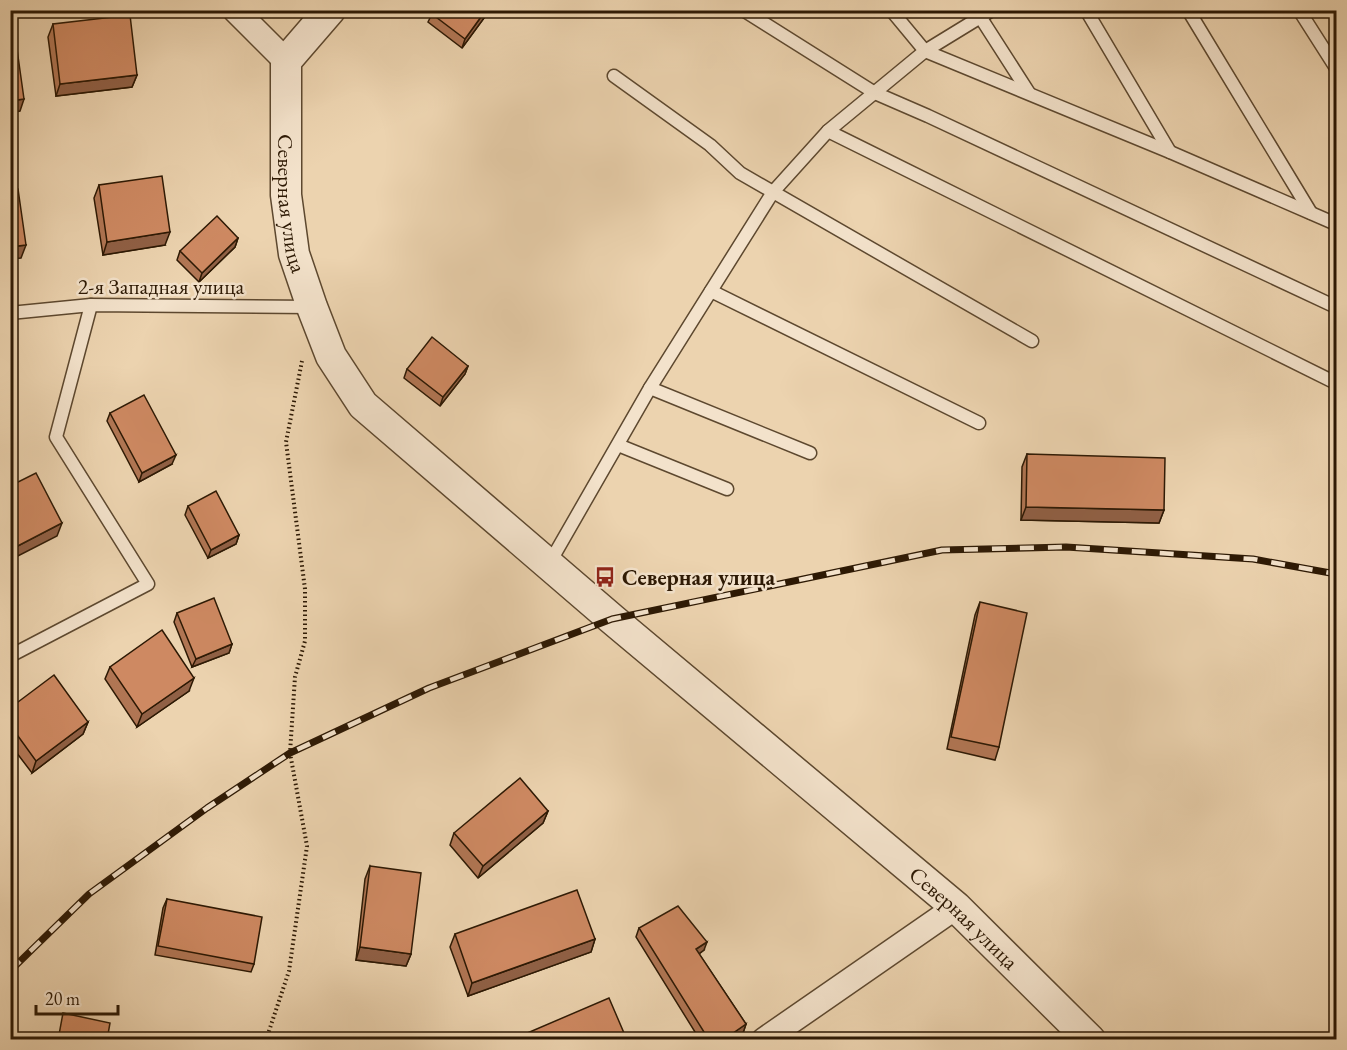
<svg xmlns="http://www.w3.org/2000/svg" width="1347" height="1050" viewBox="0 0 1347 1050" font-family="'EB Garamond',serif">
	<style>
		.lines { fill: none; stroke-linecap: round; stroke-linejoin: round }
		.service-casing { stroke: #5d482f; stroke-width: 15 }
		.minor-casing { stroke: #5d482f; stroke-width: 27 }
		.tertiary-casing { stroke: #5d482f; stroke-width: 33 }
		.path { stroke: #2d1904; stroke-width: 4; stroke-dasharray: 1.5 3; stroke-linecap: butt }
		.service { stroke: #f3e2cb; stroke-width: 12 }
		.minor { stroke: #f3e2cb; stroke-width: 24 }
		.tertiary { stroke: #f3e2cb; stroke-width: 30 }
		.rail-casing { stroke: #2d1904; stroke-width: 7 }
		.rail { stroke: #f3e2cb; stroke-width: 4.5; stroke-dasharray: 14; stroke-linecap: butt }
		.wall { fill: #b17654; stroke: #2d1904; stroke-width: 1.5 }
		.shaded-wall { fill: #906045; stroke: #2d1904; stroke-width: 1.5 }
		.building { fill: #ce8962; stroke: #2d1904; stroke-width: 1.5 }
		.labels { text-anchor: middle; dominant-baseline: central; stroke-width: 5; stroke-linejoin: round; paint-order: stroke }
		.street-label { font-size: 22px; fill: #2d1904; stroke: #f3e2cb }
		.poi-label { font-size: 22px; font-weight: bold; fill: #2d1904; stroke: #f3e2cb; text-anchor: start }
	</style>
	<rect width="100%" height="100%" fill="#ecd3af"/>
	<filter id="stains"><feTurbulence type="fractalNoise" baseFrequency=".00333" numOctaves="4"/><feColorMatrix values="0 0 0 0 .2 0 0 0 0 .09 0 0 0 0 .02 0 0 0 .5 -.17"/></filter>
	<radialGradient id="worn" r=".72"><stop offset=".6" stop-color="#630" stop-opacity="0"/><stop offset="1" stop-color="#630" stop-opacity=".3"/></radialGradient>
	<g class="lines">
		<g class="service-casing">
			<g id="service">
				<polyline points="743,10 875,93 928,116 1336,307"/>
				<polyline points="891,10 925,51 1170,152 1336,224"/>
				<polyline points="1086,10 1170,152"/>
				<polyline points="1188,10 1311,213"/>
				<polyline points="1299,10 1336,68"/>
				<polyline points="977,12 1029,93"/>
				<polyline points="614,76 710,145 740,173 1032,341"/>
				<polyline points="828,131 1336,383"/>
				<polyline points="711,291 979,423"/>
				<polyline points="10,313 91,305 312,307"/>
				<polyline points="650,388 810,453"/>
				<polyline points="618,445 727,489"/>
				<polyline points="549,564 650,388 773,192 828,131 925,51 992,10"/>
				<polyline points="10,656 148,584 56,437 91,305"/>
			</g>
		</g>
		<g class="minor-casing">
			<g id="minor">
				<polyline points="235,10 286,61"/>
				<polyline points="764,1040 956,907"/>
			</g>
		</g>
		<g class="tertiary-casing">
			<g id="tertiary">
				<path id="s1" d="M 330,10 L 286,61 L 286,195 L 294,254 L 312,307 L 331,356 L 363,405 L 612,619 L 956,907 L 1090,1040"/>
			</g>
		</g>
		<polyline class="path" points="266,1040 289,971 307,846 290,753 295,677 305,641 305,589 286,442 302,361"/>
		<use href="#service" class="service"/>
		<use href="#minor" class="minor"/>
		<use href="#tertiary" class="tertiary"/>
		<g class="rail-casing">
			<polyline id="rail" points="10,971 89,894 207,808 290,753 429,688 612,619 942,550 1066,547 1253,559 1336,574"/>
		</g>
		<use href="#rail" class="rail"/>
	</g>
	<g class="wall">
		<polygon points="434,10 488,10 487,14 462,48 428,22"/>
		<polygon points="53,24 137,75 132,87 56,96 48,37"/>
		<polygon points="99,185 165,245 103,255 94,198"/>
		<polygon points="238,238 235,247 199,282 177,260 180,251"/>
		<polygon points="468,366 465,374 440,406 404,378 407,369"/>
		<polygon points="110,413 172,464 139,482 107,421"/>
		<polygon points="1027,454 1164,510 1159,523 1021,520 1022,467"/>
		<polygon points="188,506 239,535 236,544 208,558 185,515"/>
		<polygon points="980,602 999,747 995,760 947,749 975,615"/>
		<polygon points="177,613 232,644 229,653 192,667 174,622"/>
		<polygon points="110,667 189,691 137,727 105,679"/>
		<polygon points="10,708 88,722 83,734 32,773 10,744"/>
		<polygon points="548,811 543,823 478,878 450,845 454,833"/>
		<polygon points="370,866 411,954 406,966 356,960 365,879"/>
		<polygon points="167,899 254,964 251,972 155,955 163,908"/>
		<polygon points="639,928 704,950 699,954 746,1024 743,1033 733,1040 700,1040 636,937"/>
		<polygon points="455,934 595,939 591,952 468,996 450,947"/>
		<polygon points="1336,1029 1336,1040 1331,1040 1333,1032"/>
	</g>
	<g class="shaded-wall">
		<polygon points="486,10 488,10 487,14 462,48 465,39"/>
		<polygon points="137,75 132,87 56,96 60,84"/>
		<polygon points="24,99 20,111 10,113 10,101"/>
		<polygon points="170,232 165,245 103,255 107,242"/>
		<polygon points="238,238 235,247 199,282 202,273"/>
		<polygon points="26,245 21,258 10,259 10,247"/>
		<polygon points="468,366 465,374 440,406 443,397"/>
		<polygon points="176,455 172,464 139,482 142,473"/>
		<polygon points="1026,507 1164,510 1159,523 1021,520"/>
		<polygon points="62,523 57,536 10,560 10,550"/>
		<polygon points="239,535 236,544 208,558 211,550"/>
		<polygon points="232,644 229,653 192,667 196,659"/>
		<polygon points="194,678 189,691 137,727 142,714"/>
		<polygon points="88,722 83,734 32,773 36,761"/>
		<polygon points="548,811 543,823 478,878 483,866"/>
		<polygon points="595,939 591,952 468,996 472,983"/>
		<polygon points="707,942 704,950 693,958 696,949"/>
		<polygon points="360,947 411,954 406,966 356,960"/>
		<polygon points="746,1024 743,1033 733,1040 723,1040"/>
	</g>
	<g class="building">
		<polygon points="434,10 486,10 465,39 432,14"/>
		<polygon points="130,15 137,75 60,84 53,24"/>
		<polygon points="16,42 24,99 10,101 10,43"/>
		<polygon points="162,176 170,232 107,242 99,185"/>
		<polygon points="18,189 26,245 10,247 10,190"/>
		<polygon points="217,216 238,238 202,273 180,251"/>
		<polygon points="432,337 468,366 443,397 407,369"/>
		<polygon points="144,395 176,455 142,473 110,413"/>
		<polygon points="1027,454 1165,458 1164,510 1026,507"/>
		<polygon points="36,473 62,523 10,550 10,486"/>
		<polygon points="216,491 239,535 211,550 188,506"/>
		<polygon points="214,598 232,644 196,659 177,613"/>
		<polygon points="980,602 1027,613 999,747 951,737"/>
		<polygon points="162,630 194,678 142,714 110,667"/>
		<polygon points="54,675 88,722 36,761 10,725 10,708"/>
		<polygon points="520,778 548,811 483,866 454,833"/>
		<polygon points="370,866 421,873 411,954 360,947"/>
		<polygon points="577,890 595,939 472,983 455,934"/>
		<polygon points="167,899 262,917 254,964 158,946"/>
		<polygon points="678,906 707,942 696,949 746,1024 723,1040 709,1040 639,928"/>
		<polygon points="609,998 627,1040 511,1040"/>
		<polygon points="63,1013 110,1023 107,1040 58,1040"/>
		<polygon points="1336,1029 1336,1036 1333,1032"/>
	</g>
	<defs>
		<g id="bus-bare" transform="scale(1.62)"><path d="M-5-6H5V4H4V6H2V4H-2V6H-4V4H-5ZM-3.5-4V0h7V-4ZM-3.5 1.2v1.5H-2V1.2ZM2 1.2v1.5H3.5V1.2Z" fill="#8f2418" stroke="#f3e2cb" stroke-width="2.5" paint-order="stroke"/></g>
	</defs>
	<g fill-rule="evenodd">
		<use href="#bus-bare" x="605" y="577"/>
	</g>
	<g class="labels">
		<g class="street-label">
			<text stroke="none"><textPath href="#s1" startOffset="210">Северная улица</textPath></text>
			<text x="161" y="286">2-я Западная улица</text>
			<text stroke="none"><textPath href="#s1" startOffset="1218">Северная улица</textPath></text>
		</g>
		<g class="poi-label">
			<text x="622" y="577">Северная улица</text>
		</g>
	</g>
	<rect width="1347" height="1050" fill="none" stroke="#ecd3af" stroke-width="36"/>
	<rect x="12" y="12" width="1323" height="1026" fill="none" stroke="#2d1904" stroke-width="3"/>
	<rect x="18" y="18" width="1311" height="1014" fill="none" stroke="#2d1904" stroke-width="1.5"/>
	<path d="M36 1005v9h82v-9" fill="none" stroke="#2d1904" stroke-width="3"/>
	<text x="45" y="1005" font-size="18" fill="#2d1904" stroke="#f3e2cb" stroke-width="4.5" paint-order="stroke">20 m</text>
	<rect width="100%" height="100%" filter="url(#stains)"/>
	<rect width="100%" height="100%" fill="url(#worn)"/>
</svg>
